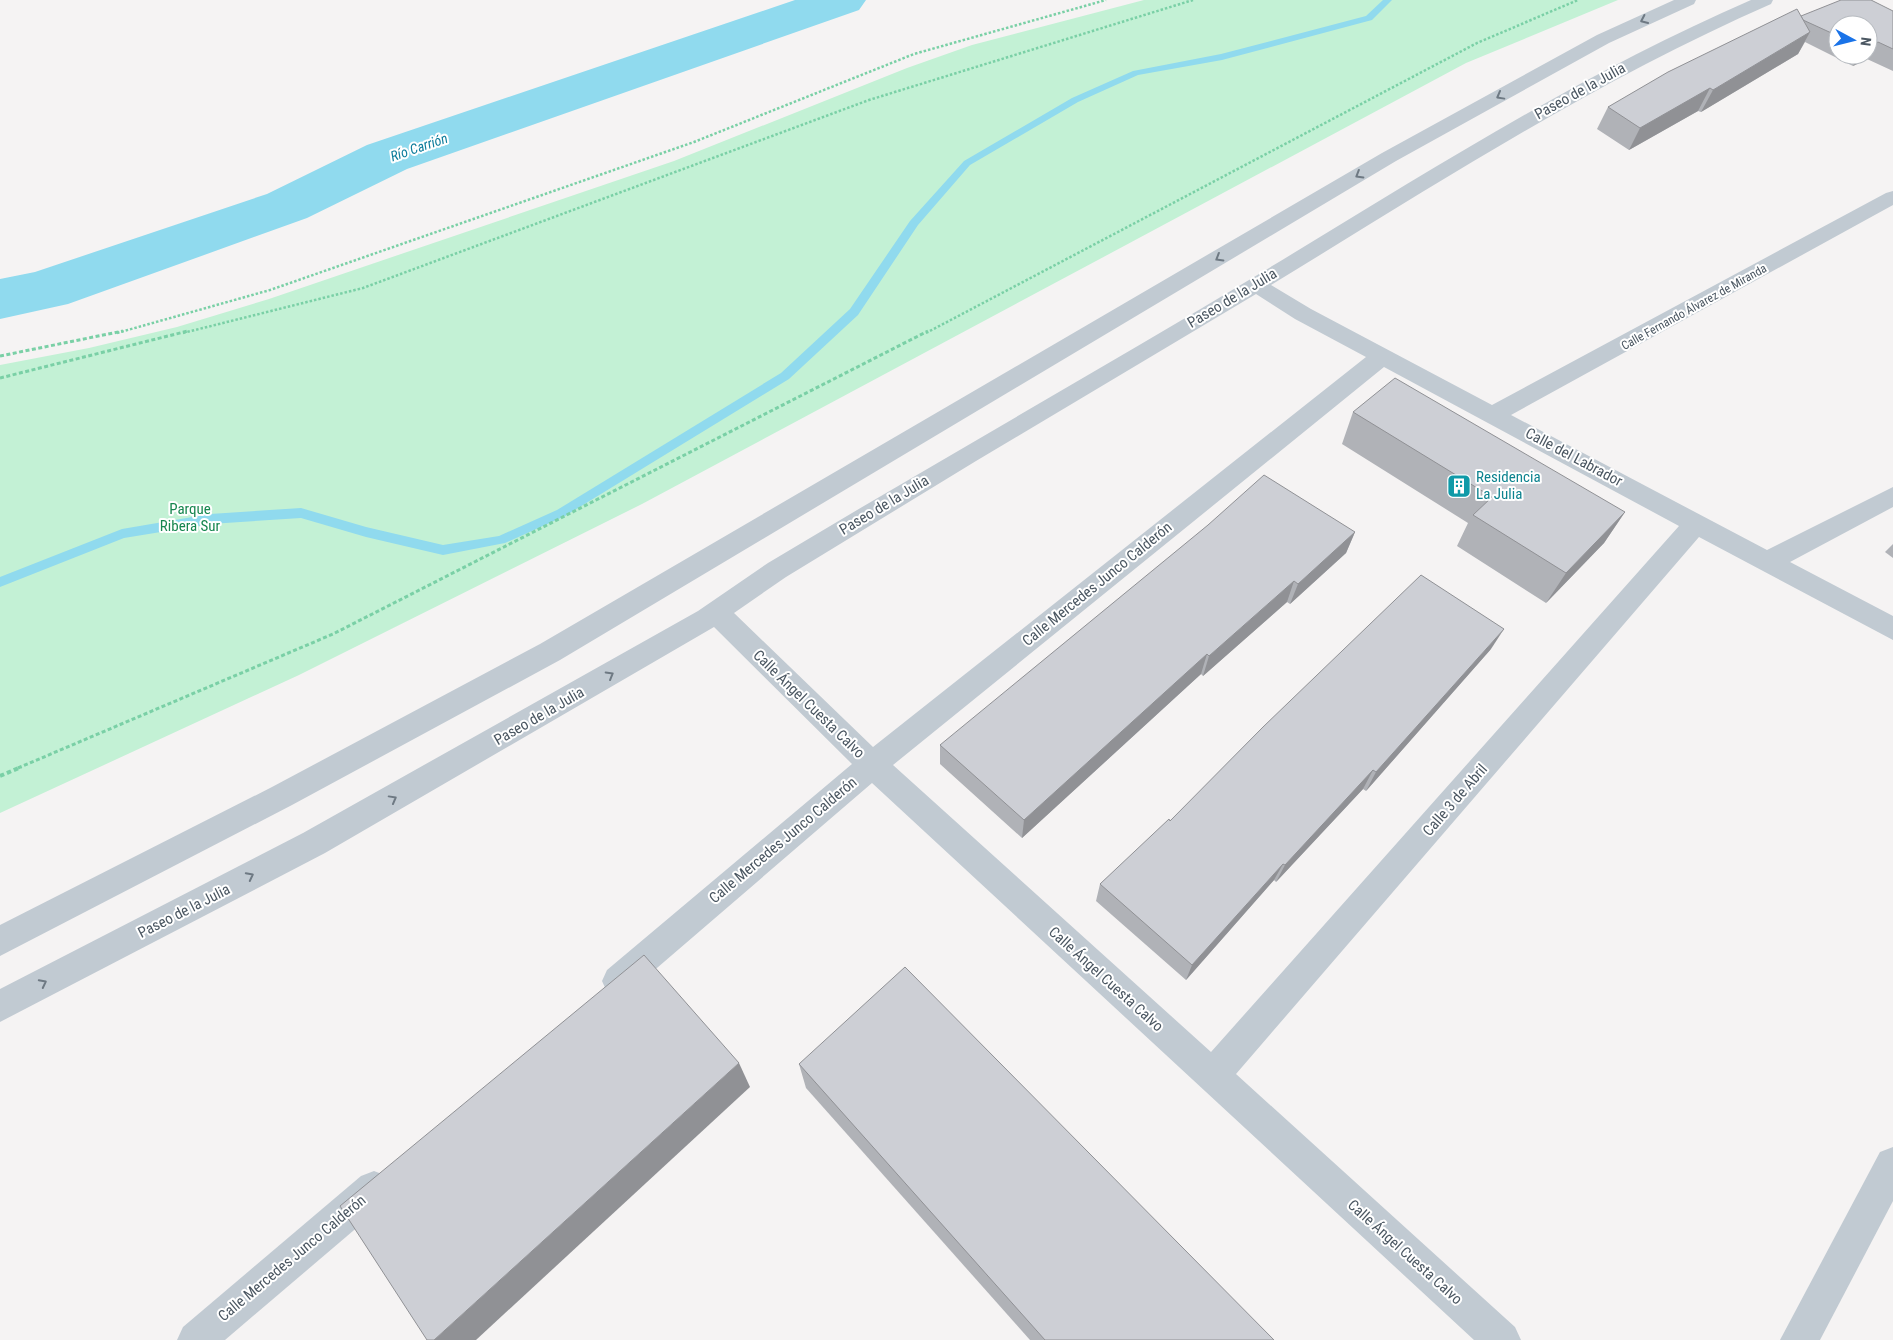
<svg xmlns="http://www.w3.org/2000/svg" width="1893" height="1340" viewBox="0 0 1893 1340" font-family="'Roboto Condensed',sans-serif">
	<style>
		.green { fill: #c3f1d5 }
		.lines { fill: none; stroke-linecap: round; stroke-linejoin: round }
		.stream { fill: #90daee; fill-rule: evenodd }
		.river { fill: #90daee; fill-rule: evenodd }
		.path-far2 { stroke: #7ad0a6; stroke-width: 2.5; stroke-dasharray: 2.5 2; stroke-linecap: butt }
		.path-far1 { stroke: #7ad0a6; stroke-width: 3; stroke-dasharray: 4 2.5; stroke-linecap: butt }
		.path { stroke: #7ad0a6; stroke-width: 4; stroke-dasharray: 4.5 3; stroke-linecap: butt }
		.street { fill: #c1cad2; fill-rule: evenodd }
		.wall { fill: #b0b2b7; fill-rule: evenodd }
		.shaded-wall { fill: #909195 }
		.building { fill: #cdcfd5; stroke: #909195 }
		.oneway { stroke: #6e7983 }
		.labels { text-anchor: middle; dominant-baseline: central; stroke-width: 4; stroke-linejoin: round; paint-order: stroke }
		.far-street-label { font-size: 12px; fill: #4a5661; stroke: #fff }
		.far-water-label { font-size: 14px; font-style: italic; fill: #0c7c9b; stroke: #fff }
		.street-label { font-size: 15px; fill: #4a5661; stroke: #fff }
		.culture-label { font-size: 15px; fill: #0d838f; stroke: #fff; text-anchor: start }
		.park-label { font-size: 15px; fill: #17864f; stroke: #fff }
	</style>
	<rect width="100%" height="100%" fill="#f5f3f3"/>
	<polygon class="green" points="1144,0 1618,0 1466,63 642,504 299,675 0,813 0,365 89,348 177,327 269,299 674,161 907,68 972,45"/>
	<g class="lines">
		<polygon class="stream" points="1383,0 1392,0 1372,20 1222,60 1138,75 1078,102 970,165 918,225 858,315 789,379 565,516 505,543 443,555 366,537 301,518 210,524 124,538 0,587 0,577 122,529 210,514 301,508 366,527 443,545 499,536 557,510 781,373 850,309 910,221 964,161 1072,98 1133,71 1221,54 1366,16"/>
		<polygon class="river" points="795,0 866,0 859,10 407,169 307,218 68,304 0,319 0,279 35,272 267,194 367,145"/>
		<g class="path-far2">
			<polyline points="117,333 270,290 694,142 914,54 1106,0"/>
			<polyline points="183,333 363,288 869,100 1193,0"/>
			<polyline points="926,333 1477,43 1578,0"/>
		</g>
		<g class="path-far1">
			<polyline points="0,356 123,331"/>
			<polyline points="0,378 188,331"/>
			<polyline points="18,768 333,634 928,331"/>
		</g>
		<polyline class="path" points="0,776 21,767"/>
		<g class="street">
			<polygon points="1674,0 1696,0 1694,4 1609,43 1396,161 560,660 292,805 0,956 0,925 272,787 540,644 1382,153 1597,35"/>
			<path d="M 1751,0 L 1773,0 L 1771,4 C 1595,81 1435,185 1271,285 L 1311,309 L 1492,405 L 1886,193 L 1893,191 L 1893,205 L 1511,415 L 1767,550 L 1893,487 L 1893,507 L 1790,562 L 1893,616 L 1893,640 L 1699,537 L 1236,1074 L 1515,1327 L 1521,1340 L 1474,1340 L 872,783 L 629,992 L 618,997 L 607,992 L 602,981 L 607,970 L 852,764 L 714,627 L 325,853 L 0,1022 L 0,989 L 303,833 L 698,611 L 768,563 C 931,465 1096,372 1259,274 C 1420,177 1578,75 1751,0 ZM 1256,294 L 1295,319 L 1366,357 L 873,747 L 734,613 L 786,577 L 976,461 ZM 1384,367 L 1679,526 L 1211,1052 L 893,765 Z"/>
			<polygon points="1893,1147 1893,1201 1820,1340 1780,1340 1880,1152"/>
			<polygon points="374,1171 387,1176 392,1189 387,1202 225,1340 177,1340 183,1327 361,1176"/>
		</g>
	</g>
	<g class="wall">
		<path d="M 1893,11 L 1893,71 L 1867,59 L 1853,66 L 1805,42 L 1798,54 L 1701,112 L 1698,111 L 1629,150 L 1597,129 L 1608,107 L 1801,16 ZM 1838,25 L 1868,25 L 1868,55 L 1838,55 Z"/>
		<polygon points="1353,412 1625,512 1604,543 1546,603 1457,546 1468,523 1342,444"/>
		<polygon points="1355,532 1346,553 1290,604 1287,602 1203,676 1201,674 1022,838 940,764 940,745"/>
		<polygon points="1893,544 1893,558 1885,552"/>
		<polygon points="1491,649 1366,791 1363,789 1276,882 1274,880 1186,980 1096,901 1100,884 1170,821"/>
		<polygon points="799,1064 1274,1340 1030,1340 806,1088"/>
	</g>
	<g class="shaded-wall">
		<polygon points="1810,32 1798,54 1701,112 1713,90"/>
		<polygon points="1878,42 1867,59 1853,66 1860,55 1868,55 1868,47"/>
		<polygon points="1710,88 1698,111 1629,150 1640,128"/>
		<polygon points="1625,512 1604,543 1546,603 1566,573"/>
		<polygon points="1355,532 1346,553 1290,604 1298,584"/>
		<polygon points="1294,581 1287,602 1203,676 1209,656"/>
		<polygon points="1504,629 1491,649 1366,791 1376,772"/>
		<polygon points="1207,654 1201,674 1022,838 1024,820"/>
		<polygon points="1373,770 1363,789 1276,882 1285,865"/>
		<polygon points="1283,864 1274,880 1186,980 1192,965"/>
		<polygon points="739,1063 750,1087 476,1340 434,1340"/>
	</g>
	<g class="building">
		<polygon points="1841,0 1871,0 1893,11 1893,49 1878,42 1868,47 1868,25 1838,25 1838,36 1803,20 1801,16"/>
		<polygon points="1797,9 1810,32 1713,90 1710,88 1640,128 1608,107 1668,72"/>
		<polygon points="1395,378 1625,512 1566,573 1473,515 1492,497 1353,412"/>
		<polygon points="1264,475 1355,532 1298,584 1294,581 1209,656 1207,654 1024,820 940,745 1208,525"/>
		<polygon points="1421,575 1504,629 1376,772 1373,770 1285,865 1283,864 1192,965 1100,884 1169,819 1170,821 1263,727"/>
		<polygon points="644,955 739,1063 434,1340 427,1340 340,1206"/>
		<polygon points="905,967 1274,1340 1045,1340 799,1064"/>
	</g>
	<defs><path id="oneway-chevron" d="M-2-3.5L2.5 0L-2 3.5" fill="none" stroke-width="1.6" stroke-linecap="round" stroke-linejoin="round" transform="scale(1.25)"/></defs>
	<g class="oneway">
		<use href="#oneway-chevron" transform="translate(1644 20) rotate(155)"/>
		<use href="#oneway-chevron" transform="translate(1500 96) rotate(151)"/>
		<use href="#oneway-chevron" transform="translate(1359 175) rotate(149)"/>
		<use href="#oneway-chevron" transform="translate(1219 258) rotate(149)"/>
		<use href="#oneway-chevron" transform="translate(610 675) rotate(-30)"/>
		<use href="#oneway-chevron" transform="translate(393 799) rotate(-29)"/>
		<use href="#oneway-chevron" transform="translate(250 876) rotate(-27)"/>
		<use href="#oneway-chevron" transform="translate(43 983) rotate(-27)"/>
	</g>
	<defs>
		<g id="building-square" transform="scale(1.25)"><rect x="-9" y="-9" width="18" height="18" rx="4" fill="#0f9aa8" stroke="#fff"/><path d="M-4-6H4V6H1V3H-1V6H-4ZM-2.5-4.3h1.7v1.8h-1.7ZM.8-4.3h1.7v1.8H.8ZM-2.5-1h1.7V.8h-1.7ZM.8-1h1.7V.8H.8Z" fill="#fff"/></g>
	</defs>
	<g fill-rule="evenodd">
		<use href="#building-square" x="1459" y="486"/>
	</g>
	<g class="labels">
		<g class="far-street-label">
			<text transform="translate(1694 307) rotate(-29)">Calle Fernando Álvarez de Miranda</text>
		</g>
		<g class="far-water-label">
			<text transform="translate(419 147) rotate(-19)">Río Carrión</text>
		</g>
		<g class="street-label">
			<text transform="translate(1580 91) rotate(-29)">Paseo de la Julia</text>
			<text transform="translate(1232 298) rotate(-31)">Paseo de la Julia</text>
			<text transform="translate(1574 457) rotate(28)">Calle del Labrador</text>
			<text transform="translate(884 505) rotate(-31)">Paseo de la Julia</text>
			<text transform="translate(1097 584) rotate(-39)">Calle Mercedes Junco Calderón</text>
			<text transform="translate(809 704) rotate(44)">Calle Ángel Cuesta Calvo</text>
			<text transform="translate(539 716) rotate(-30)">Paseo de la Julia</text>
			<text transform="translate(1455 800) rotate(-49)">Calle 3 de Abril</text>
			<text transform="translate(783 840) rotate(-40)">Calle Mercedes Junco Calderón</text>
			<text transform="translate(184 911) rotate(-27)">Paseo de la Julia</text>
			<text transform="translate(1106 979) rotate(42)">Calle Ángel Cuesta Calvo</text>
			<text transform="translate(1405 1252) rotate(42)">Calle Ángel Cuesta Calvo</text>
			<text transform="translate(292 1258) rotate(-40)">Calle Mercedes Junco Calderón</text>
		</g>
		<g class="culture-label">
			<text x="1476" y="477">Residencia<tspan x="1476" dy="17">La Julia</tspan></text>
		</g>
		<g class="park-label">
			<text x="190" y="509">Parque<tspan x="190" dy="17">Ribera Sur</tspan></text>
		</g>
	</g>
	<g transform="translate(1853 40) rotate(97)"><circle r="24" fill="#ffffff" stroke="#b7bbc0"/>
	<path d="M0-4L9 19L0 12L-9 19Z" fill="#1a73e8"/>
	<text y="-8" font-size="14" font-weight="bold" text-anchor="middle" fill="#4a5661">N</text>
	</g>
</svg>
